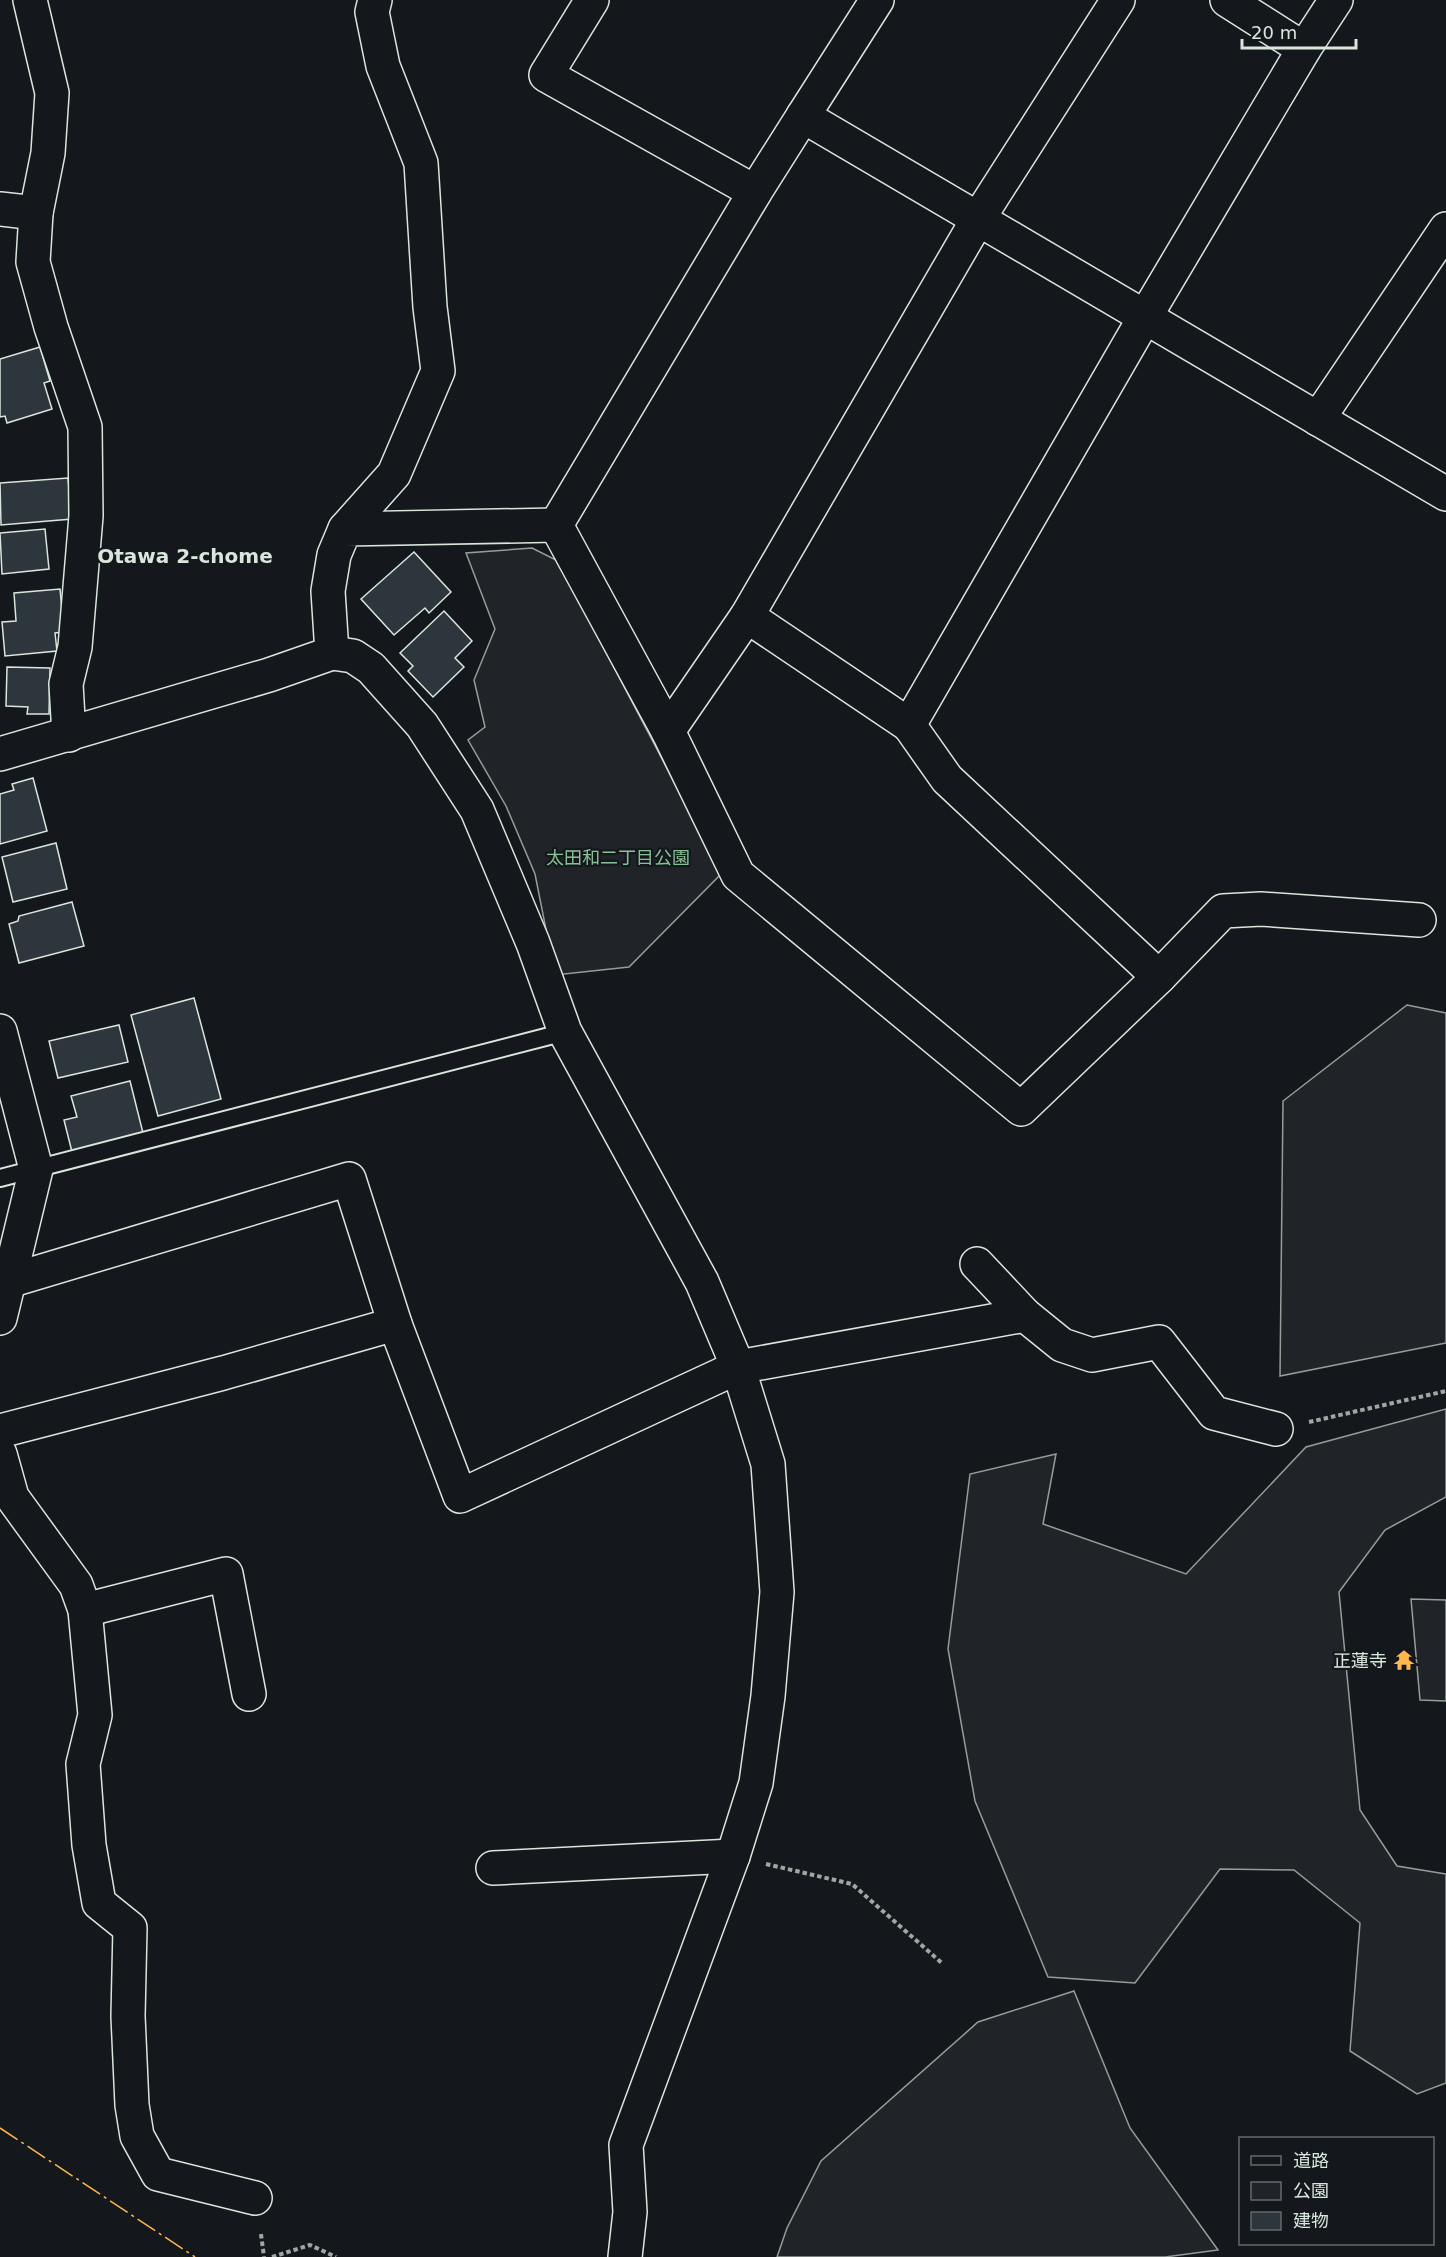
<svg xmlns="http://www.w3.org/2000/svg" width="1446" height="2257" viewBox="0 0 1446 2257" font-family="'DejaVu Sans','Noto Sans JP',sans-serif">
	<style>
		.green { fill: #202428; stroke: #939e99; stroke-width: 1.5 }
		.building { fill: #2c363c; stroke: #d8e6dc; stroke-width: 1.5 }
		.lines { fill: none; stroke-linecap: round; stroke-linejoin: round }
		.lane-casing { stroke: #d8e6dc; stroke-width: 20 }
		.street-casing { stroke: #d8e6dc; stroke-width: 36 }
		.path { stroke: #9da8a2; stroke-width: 4; stroke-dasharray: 4.5 3; stroke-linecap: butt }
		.lane { stroke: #14181c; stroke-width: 16 }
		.street { stroke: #14181c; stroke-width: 33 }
		.power { stroke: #ffb74d; stroke-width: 1.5; stroke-dasharray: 21 4.5 3 4.5; stroke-linecap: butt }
		.labels { text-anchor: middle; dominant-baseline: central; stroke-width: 4.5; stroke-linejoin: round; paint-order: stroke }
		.park-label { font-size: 18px; fill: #8ac095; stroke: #14181c }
		.poi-label { font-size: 18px; fill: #d8e6dc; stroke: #14181c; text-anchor: end }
		.neighbourhood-label { font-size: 20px; font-weight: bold; fill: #d8e6dc; stroke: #14181c }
	</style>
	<rect width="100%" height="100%" fill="#14181c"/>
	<g class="green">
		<polygon points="532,548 558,561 722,873 629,967 555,975 535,874 506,806 468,740 485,727 474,680 495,629 466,553"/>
		<polygon points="1407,1005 1446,1013 1446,1343 1280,1376 1283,1101"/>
		<polygon points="1446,1409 1446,1497 1385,1530 1339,1592 1360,1810 1397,1866 1446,1874 1446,2083 1417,2094 1350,2051 1360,1923 1294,1870 1220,1869 1135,1983 1048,1977 975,1801 948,1649 970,1474 1056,1454 1043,1524 1186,1574 1306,1447"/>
		<polygon points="1411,1599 1446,1600 1446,1701 1420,1700"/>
		<polygon points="1074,1991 1130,2128 1218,2250 1165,2257 777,2257 787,2228 821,2161 978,2022"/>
	</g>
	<g class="building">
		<polygon points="40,347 50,381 44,383 52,409 7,423 5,416 0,417 0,359"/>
		<polygon points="68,478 72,519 1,525 0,483"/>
		<polygon points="45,529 49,569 2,574 0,533"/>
		<polygon points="414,552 451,592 429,613 425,608 394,635 361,599"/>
		<polygon points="60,589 64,632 55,633 57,651 5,656 2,622 16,621 14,593"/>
		<polygon points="444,611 472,641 455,658 464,667 433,697 408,671 413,666 400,653"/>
		<polygon points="7,667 50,668 49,714 27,714 28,707 6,706"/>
		<polygon points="33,778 47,831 0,844 0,794 14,790 12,784"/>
		<polygon points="56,843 67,889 13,902 2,857"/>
		<polygon points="72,902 84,946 19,963 9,924 18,921 19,916"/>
		<polygon points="194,998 221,1099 158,1116 131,1015"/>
		<polygon points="119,1025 128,1062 58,1078 49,1041"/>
		<polygon points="130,1081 143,1133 72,1152 64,1120 77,1117 71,1096"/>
	</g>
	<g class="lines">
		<g class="lane-casing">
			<polyline id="lane" points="0,1178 565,1032"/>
		</g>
		<g class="street-casing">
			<g id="street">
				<polyline points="30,0 52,93 48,153 36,213 33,262 51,327 85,427 86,516 75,647 66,684 69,735"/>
				<polyline points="592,0 546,75 755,192"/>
				<polyline points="1227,0 1304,49"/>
				<polyline points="803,116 877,0"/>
				<polyline points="0,209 36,213"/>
				<polyline points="1318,419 1446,229"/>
				<polyline points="556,525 668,731 738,875 1021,1109 1159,977 947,779 909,725 1145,317 1304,49 1336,0"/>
				<polyline points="556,525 755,192 803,116 1446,494"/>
				<polyline points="345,529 394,474 438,371 430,307 421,163 383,66 372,12 375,0"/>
				<polyline points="747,616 909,725"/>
				<polyline points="668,731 747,616 978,219 1118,0"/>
				<polyline points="0,754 269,675 332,653 328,591 334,555 345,529 556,525"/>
				<polyline points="1159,977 1223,911 1261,909 1419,920"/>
				<polyline points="0,1031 36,1169 0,1318"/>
				<polyline points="977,1264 1025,1315"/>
				<polyline points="9,1281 349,1179 395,1324"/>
				<polyline points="0,1431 223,1373 395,1324 460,1496 738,1367 702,1282 565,1032 533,943 477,810 422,725 371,668 353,656 332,653"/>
				<polyline points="0,1454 12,1497 76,1585 85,1610 95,1715 83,1764 89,1845 99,1903 130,1928 128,2016 132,2105 137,2136 158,2174 255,2198"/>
				<polyline points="85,1610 226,1574 249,1694"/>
				<polyline points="493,1868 733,1856"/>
				<polyline points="625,2257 630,2212 626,2145 733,1856 756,1783 768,1696 777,1592 768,1464 738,1367 1025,1315 1062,1345 1092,1355 1159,1342 1214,1413 1276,1429"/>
			</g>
		</g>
		<g class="path">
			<polyline points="1309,1422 1446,1391"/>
			<polyline points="766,1864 852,1884 943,1964"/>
			<polyline points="261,2234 264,2257"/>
			<polyline points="272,2257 310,2245 336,2257"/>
		</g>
		<use href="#lane" class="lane"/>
		<use href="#street" class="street"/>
		<polyline class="power" points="0,2128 195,2257"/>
	</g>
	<defs>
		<g id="temple-bare" transform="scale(1.62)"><path d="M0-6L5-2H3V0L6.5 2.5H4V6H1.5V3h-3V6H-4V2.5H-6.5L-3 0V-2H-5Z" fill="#ffb74d" stroke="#14181c" stroke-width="2.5" paint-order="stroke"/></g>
	</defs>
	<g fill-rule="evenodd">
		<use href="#temple-bare" x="1404" y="1660"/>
	</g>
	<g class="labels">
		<g class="park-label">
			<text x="618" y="857">太田和二丁目公園</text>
		</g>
		<g class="poi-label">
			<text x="1387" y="1660">正蓮寺</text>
		</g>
		<g class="neighbourhood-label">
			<text x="185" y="556">Otawa 2-chome</text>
		</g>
	</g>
	<rect x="1239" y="2137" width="195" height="108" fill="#14181c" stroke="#626a69" stroke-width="1.5"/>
	<rect x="1251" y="2156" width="30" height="9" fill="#14181c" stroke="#626a69" stroke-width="1.5"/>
	<text x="1293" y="2167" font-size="18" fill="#d8e6dc">道路</text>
	<rect x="1251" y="2182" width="30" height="18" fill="#202428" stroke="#626a69" stroke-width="1.5"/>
	<text x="1293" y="2197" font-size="18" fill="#d8e6dc">公園</text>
	<rect x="1251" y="2212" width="30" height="18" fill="#2c363c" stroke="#626a69" stroke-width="1.5"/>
	<text x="1293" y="2227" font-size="18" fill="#d8e6dc">建物</text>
	<path d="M1242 39v9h114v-9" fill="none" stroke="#d8e6dc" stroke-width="3"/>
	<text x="1251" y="39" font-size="18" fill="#d8e6dc" stroke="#14181c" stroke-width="4.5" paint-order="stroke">20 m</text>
</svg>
